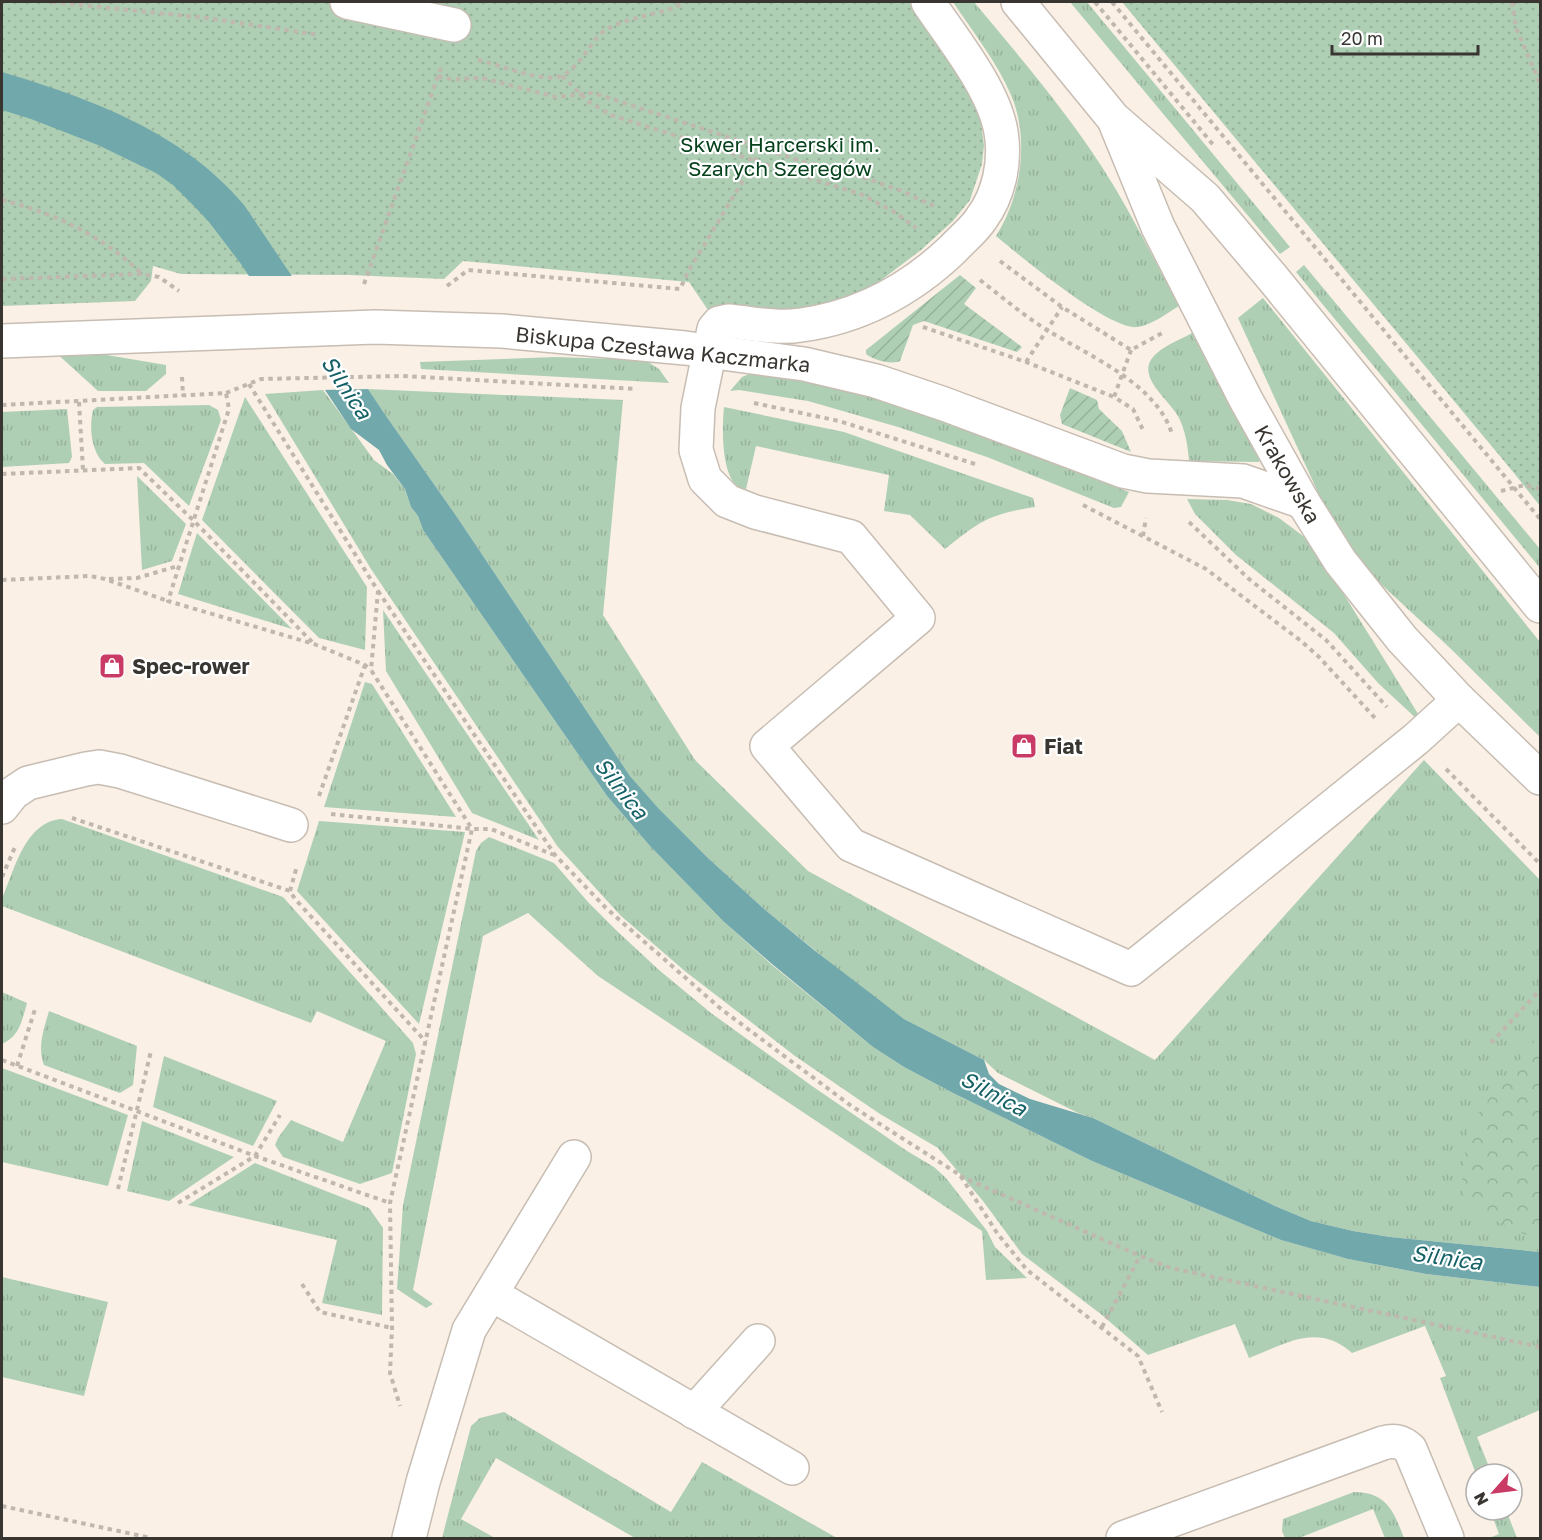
<svg xmlns="http://www.w3.org/2000/svg" width="1542" height="1540" viewBox="0 0 1542 1540" font-family="'Golos Text',sans-serif">
	<style>
		.grass { fill: url(#grass-tufts) }
		.forest { fill: url(#forest-crowns) }
		.park { fill: url(#park-dots) }
		.garden { fill: url(#garden-furrows) }
		.water { fill: #71a8ac }
		.pier { fill: #faf0e5 }
		.lines { fill: none; stroke-linecap: round; stroke-linejoin: round }
		.minor-casing { stroke: #c7bdb3; stroke-width: 36 }
		.path { stroke: #c0b7af; stroke-width: 4; stroke-dasharray: 4.5 4.5; stroke-linecap: butt }
		.minor { stroke: #fff; stroke-width: 33 }
		.labels { text-anchor: middle; dominant-baseline: central; stroke-width: 4.5; stroke-linejoin: round; paint-order: stroke }
		.park-label { font-size: 21px; fill: #06431d; stroke: #fff }
		.street-label { font-size: 21px; fill: #393531; stroke: #fff }
		.poi-label { font-size: 21px; font-weight: bold; fill: #393531; stroke: #fff; text-anchor: start }
		.water-label { font-size: 22px; font-style: italic; fill: #146166; stroke: #fff }
	</style>
	<defs>
		<pattern id="grass-tufts" width="24" height="20" patternUnits="userSpaceOnUse" patternTransform="scale(1.5)"><rect width="24" height="20" fill="#aecfb4"/><path d="M3 7l-1-3M5 7V3M7 7l1-3M15 17l-1-3M17 17v-4M19 17l1-3" fill="none" stroke="#96b29b"/></pattern>
		<pattern id="forest-crowns" width="20" height="18" patternUnits="userSpaceOnUse" patternTransform="scale(1.5)"><rect width="20" height="18" fill="#aecfb4"/><path d="M2 6a3 3 0 1 1 6 0M12 15a3 3 0 1 1 6 0" fill="none" stroke="#96b29b"/></pattern>
		<pattern id="park-dots" width="8" height="8" patternUnits="userSpaceOnUse" patternTransform="scale(1.5)"><rect width="8" height="8" fill="#aecfb4"/><path d="M2 2h.1M6 6h.1" fill="none" stroke="#96b29b" stroke-width="1.8" stroke-linecap="round"/></pattern>
		<pattern id="garden-furrows" width="10" height="10" patternUnits="userSpaceOnUse" patternTransform="scale(1.5)"><rect width="10" height="10" fill="#aecfb4"/><path d="M-1 1l2-2M0 10L10 0M9 11l2-2" fill="none" stroke="#96b29b"/></pattern>
	</defs>
	<rect width="100%" height="100%" fill="#faf0e5"/>
	<g class="grass">
		<path d="M 953,2 L 974,2 C 1018,55 1064,108 1102,167 C 1131,212 1154,260 1179,306 C 1167,313 1152,325 1138,327 C 1110,331 1020,256 996,236 C 1021,197 1030,139 1011,95 C 997,62 973,32 953,2 Z"/>
		<polygon points="1070,2 1087,2 1290,247 1280,254"/>
		<polygon points="1304,265 1540,549 1540,568 1296,272"/>
		<polygon points="1263,298 1540,642 1540,737 1450,648 1370,574 1333,525 1238,318"/>
		<path d="M 1194,332 L 1260,457 L 1259,462 L 1189,461 C 1188,446 1185,429 1178,416 C 1168,398 1132,374 1157,353 C 1167,344 1182,339 1194,332 Z"/>
		<polygon points="54,351 95,353 166,365 166,374 146,391 98,391"/>
		<polygon points="556,357 645,360 659,369 669,383 421,369 420,362"/>
		<path d="M 754,372 C 805,380 856,391 906,407 C 982,431 1054,465 1129,492 L 1121,507 L 1114,508 L 987,457 L 898,427 L 808,401 L 739,390 L 730,391 L 742,377 Z"/>
		<polygon points="367,389 623,400 603,615 695,760 808,871 1155,1060 1424,760 1540,880 1540,1252 1390,1237 1353,1231 1311,1221 1275,1206 1093,1118 1078,1113 998,1073 984,1060 904,1019 860,987 763,908 708,858 657,808 630,776 457,517"/>
		<path d="M 323,390 L 374,460 L 393,474 L 405,489 L 411,507 L 418,516 L 423,530 L 607,796 L 650,846 L 723,921 L 772,965 L 873,1047 L 904,1067 L 955,1094 L 1092,1161 L 1281,1240 L 1348,1259 L 1426,1274 L 1540,1287 L 1540,1410 L 1477,1437 L 1492,1474 L 1476,1474 L 1440,1378 L 1446,1376 L 1425,1326 L 1352,1353 C 1318,1322 1285,1344 1249,1358 L 1235,1324 L 1148,1355 L 1102,1315 L 1022,1254 L 983,1201 L 938,1148 L 880,1114 L 795,1056 L 686,972 L 621,916 L 558,847 L 371,569 L 265,394 Z"/>
		<polygon points="245,397 367,587 365,650 319,638 202,520"/>
		<path d="M 209,405 L 218,410 L 221,420 L 189,506 L 144,463 L 105,464 C 91,452 89,427 93,410 L 97,407 Z"/>
		<path d="M 724,407 L 844,432 L 1033,498 L 1035,507 C 989,514 980,521 945,549 L 910,515 L 884,511 L 889,475 L 756,446 L 746,489 C 720,488 722,427 724,407 Z"/>
		<polygon points="67,409 72,457 69,463 2,467 2,412"/>
		<polygon points="137,476 186,524 172,561 142,570"/>
		<polygon points="1187,499 1227,500 1251,504 1279,518 1303,536 1330,572 1420,717 1419,721 1378,683 1334,633 1236,555 1195,514"/>
		<polygon points="197,533 292,629 178,594"/>
		<polygon points="383,610 539,840 472,813 386,671"/>
		<polygon points="365,682 372,684 456,817 324,807"/>
		<path d="M 62,819 L 283,897 L 413,1043 L 416,1054 L 392,1173 L 360,1184 L 283,1157 L 275,1145 L 278,1138 L 291,1120 L 343,1142 L 386,1041 L 317,1011 L 311,1023 L 2,906 L 2,899 C 14,871 25,821 62,819 Z"/>
		<polygon points="319,821 465,832 419,1024 297,891"/>
		<polygon points="489,837 554,863 588,902 617,931 659,970 711,1013 812,1086 907,1151 934,1167 946,1178 987,1231 995,1247 1027,1278 986,1280 982,1231 598,976 528,913 483,936 413,1290 433,1304 426,1308 397,1289 403,1205 476,851 481,843"/>
		<path d="M 2,992 L 27,1003 C 22,1020 20,1036 2,1044 Z"/>
		<path d="M 49,1011 L 137,1046 L 133,1085 L 120,1093 L 44,1065 C 37,1047 44,1029 49,1011 Z"/>
		<polygon points="164,1056 277,1101 253,1146 153,1107"/>
		<polygon points="2,1068 128,1115 108,1186 2,1162"/>
		<polygon points="142,1121 234,1157 169,1201 127,1191"/>
		<polygon points="255,1163 369,1208 383,1228 382,1315 322,1303 337,1240 188,1205"/>
		<polygon points="2,1277 108,1302 84,1396 2,1377"/>
		<polygon points="504,1412 671,1512 702,1462 837,1538 635,1538 496,1458 461,1519 495,1538 442,1538 471,1426 480,1418"/>
		<path d="M 1354,1492 C 1387,1492 1394,1512 1404,1538 L 1385,1538 L 1373,1509 L 1299,1538 L 1285,1538 L 1282,1531 L 1283,1519 Z"/>
		<polygon points="1490,1510 1506,1510 1517,1538 1489,1538 1499,1534"/>
	</g>
	<polygon class="forest" points="1540,1035 1540,1237 1524,1234 1472,1210 1461,1190 1468,1127 1507,1075"/>
	<g class="park">
		<polygon points="2,2 909,2 954,70 974,102 981,123 984,145 982,164 970,200 953,221 921,250 872,287 853,296 803,310 708,310 689,282 463,261 444,279 349,275 181,274 153,266 151,281 135,301 2,306"/>
		<polygon points="1122,2 1540,2 1540,506 1514,473"/>
	</g>
	<g class="garden">
		<path d="M 960,275 L 976,288 L 964,304 L 1022,347 L 1017,352 L 924,321 L 913,325 L 900,361 C 891,365 874,360 866,354 L 866,350 Z"/>
		<polygon points="1070,388 1097,400 1099,409 1122,431 1131,452 1062,424 1060,415"/>
	</g>
	<path class="water" d="M 2,72 C 89,98 183,132 244,205 L 384,413 L 457,517 L 630,776 L 658,808 L 708,858 L 763,908 L 814,950 L 904,1019 L 984,1060 L 989,1074 L 999,1084 L 1030,1099 L 1093,1118 L 1275,1206 L 1311,1221 L 1353,1231 L 1390,1237 L 1540,1252 L 1540,1287 L 1426,1274 L 1348,1259 L 1281,1240 L 1092,1161 L 955,1094 L 904,1067 L 873,1047 L 772,964 L 723,921 L 650,846 L 607,796 L 423,530 L 418,516 L 411,507 L 405,489 L 387,465 L 379,450 L 351,429 L 241,264 L 209,222 L 194,206 L 173,185 L 156,173 L 98,145 L 31,119 L 2,110 Z"/>
	<polygon class="pier" points="245,276 295,276 371,389 320,390"/>
	<g class="lines">
		<g class="minor-casing">
			<g id="minor">
				<polyline points="347,2 454,25"/>
				<path d="M 928,2 C 952,38 994,89 1001,132 C 1006,162 999,195 981,219 C 974,230 962,239 953,249 C 910,290 860,317 801,325 C 777,329 752,323 728,321 L 719,323 L 714,329 L 698,408 L 696,450 L 705,479 L 727,501 L 755,512 L 851,537 L 918,618 L 767,746 L 851,845 L 1131,969 L 1416,739 L 1459,700"/>
				<polyline points="1018,2 1113,118 1205,198 1271,276 1540,606"/>
				<polyline points="1115,122 1158,227 1246,400 1303,502 1340,561 1402,639 1459,700 1540,778"/>
				<polyline points="2,341 375,327 502,331 685,348 804,364 876,381 944,404 1123,471 1148,476 1243,481 1303,502"/>
				<polyline points="2,807 13,793 28,783 86,769 99,767 120,771 291,825"/>
				<polyline points="491,1294 792,1468"/>
				<polyline points="694,1412 758,1341"/>
				<polyline points="409,1538 423,1482 469,1330 574,1157"/>
				<path d="M 1123,1538 L 1383,1443 C 1394,1440 1401,1441 1410,1449 L 1447,1538"/>
			</g>
		</g>
		<g class="path">
			<polyline points="52,2 206,18 319,35"/>
			<polyline points="1095,2 1215,147"/>
			<polyline points="1112,2 1540,519"/>
			<polyline points="1512,2 1516,28 1540,83"/>
			<path d="M 478,60 C 498,64 546,85 563,75 C 570,72 576,65 580,60 C 591,47 596,34 611,27 C 635,15 663,15 685,2"/>
			<path d="M 438,76 C 458,83 467,76 486,79 L 556,97 L 593,93 L 600,95 L 804,162 L 856,175 L 902,191 L 936,207"/>
			<polyline points="562,76 589,102 611,115 863,195 896,213 916,228"/>
			<path d="M 2,200 C 54,213 103,236 142,274"/>
			<polyline points="1000,261 1062,307 1131,350 1164,332"/>
			<polyline points="2,279 142,274 159,277 179,291"/>
			<path d="M 980,280 C 1002,297 1023,315 1047,330 C 1089,356 1157,384 1172,434"/>
			<polyline points="364,284 442,65"/>
			<polyline points="447,286 468,270 680,289 689,270 762,149"/>
			<polyline points="923,327 1026,362 1114,397"/>
			<polyline points="1131,350 1114,397 1133,409 1144,432"/>
			<polyline points="1026,362 1062,307"/>
			<polyline points="182,377 183,396"/>
			<polyline points="249,384 378,591 371,670 472,829 390,1203 392,1328 390,1373 400,1406"/>
			<polyline points="226,393 261,379 402,376 637,389"/>
			<polyline points="79,402 83,470"/>
			<polyline points="754,403 839,421 975,464"/>
			<polyline points="2,405 226,393 229,409 168,601 314,644 365,665 371,670"/>
			<polyline points="2,474 139,468 193,520 313,643"/>
			<polyline points="1501,491 1525,485 1540,489"/>
			<polyline points="1083,505 1206,569 1301,641 1319,657 1375,718"/>
			<polyline points="1189,522 1249,579 1326,640 1387,707"/>
			<polyline points="1143,536 1146,518"/>
			<polyline points="109,579 137,578 178,566"/>
			<polyline points="2,580 90,576 105,579 168,601"/>
			<polyline points="378,591 555,855 606,908 721,1009 850,1105 960,1175 997,1233 1027,1270 1138,1356 1162,1412"/>
			<polyline points="1446,769 1540,864"/>
			<polyline points="319,796 365,665"/>
			<polyline points="331,814 472,829 491,829 554,855"/>
			<polyline points="72,818 290,891 295,899 426,1042"/>
			<polyline points="2,877 15,847"/>
			<polyline points="290,891 297,866"/>
			<polyline points="1491,1043 1540,990"/>
			<polyline points="2,1060 255,1156 390,1203"/>
			<polyline points="17,1066 36,1006"/>
			<polyline points="960,1176 1140,1256 1171,1268 1540,1347"/>
			<polyline points="118,1189 151,1051"/>
			<polyline points="178,1203 255,1156 280,1115"/>
			<polyline points="302,1284 320,1312 392,1328"/>
			<polyline points="1102,1327 1140,1256"/>
			<polyline points="2,1506 151,1538"/>
		</g>
		<use href="#minor" class="minor"/>
	</g>
	<defs>
		<g id="shop-square" transform="scale(1.35)"><rect x="-9" y="-9" width="18" height="18" rx="4" fill="#c93b65" stroke="#fff"/><path d="M-5-2.5h2.3a2.7 3.5 0 0 1 5.4 0H5L5.5 6h-11ZM-1.5-2.5h3a1.5 2.3 0 0 0-3 0Z" fill="#fff"/></g>
	</defs>
	<g fill-rule="evenodd">
		<use href="#shop-square" x="112" y="666"/>
		<use href="#shop-square" x="1024" y="746"/>
	</g>
	<g class="labels">
		<g class="park-label">
			<text x="780" y="144">Skwer Harcerski im.<tspan x="780" dy="24">Szarych Szeregów</tspan></text>
		</g>
		<g class="street-label">
			<text transform="translate(663 349) rotate(6)">Biskupa Czesława Kaczmarka</text>
			<text transform="translate(1288 474) rotate(60)">Krakowska</text>
		</g>
		<g class="poi-label">
			<text x="132" y="666">Spec-rower</text>
			<text x="1044" y="746">Fiat</text>
		</g>
		<g class="water-label">
			<text transform="translate(347 387) rotate(56)">Silnica</text>
			<text transform="translate(622 788) rotate(52)">Silnica</text>
			<text transform="translate(994 1093) rotate(28)">Silnica</text>
			<text transform="translate(1447 1257) rotate(8)">Silnica</text>
		</g>
	</g>
	<rect width="1542" height="1540" fill="none" stroke="#393531" stroke-width="6"/>
	<g transform="translate(1494 1492) rotate(242)"><circle r="28" fill="#ffffff" stroke="#b0aead" stroke-width="1.5"/>
	<path d="M0-4.5L10 22L0 15L-10 22Z" fill="#c93b65"/>
	<text y="-9" font-size="16" font-weight="bold" text-anchor="middle" fill="#393531">N</text>
	</g>
	<path d="M1332 45v9h146v-9" fill="none" stroke="#393531" stroke-width="3"/>
	<text x="1341" y="45" font-size="18" fill="#393531" stroke="#ffffff" stroke-width="4.5" paint-order="stroke">20 m</text>
</svg>
